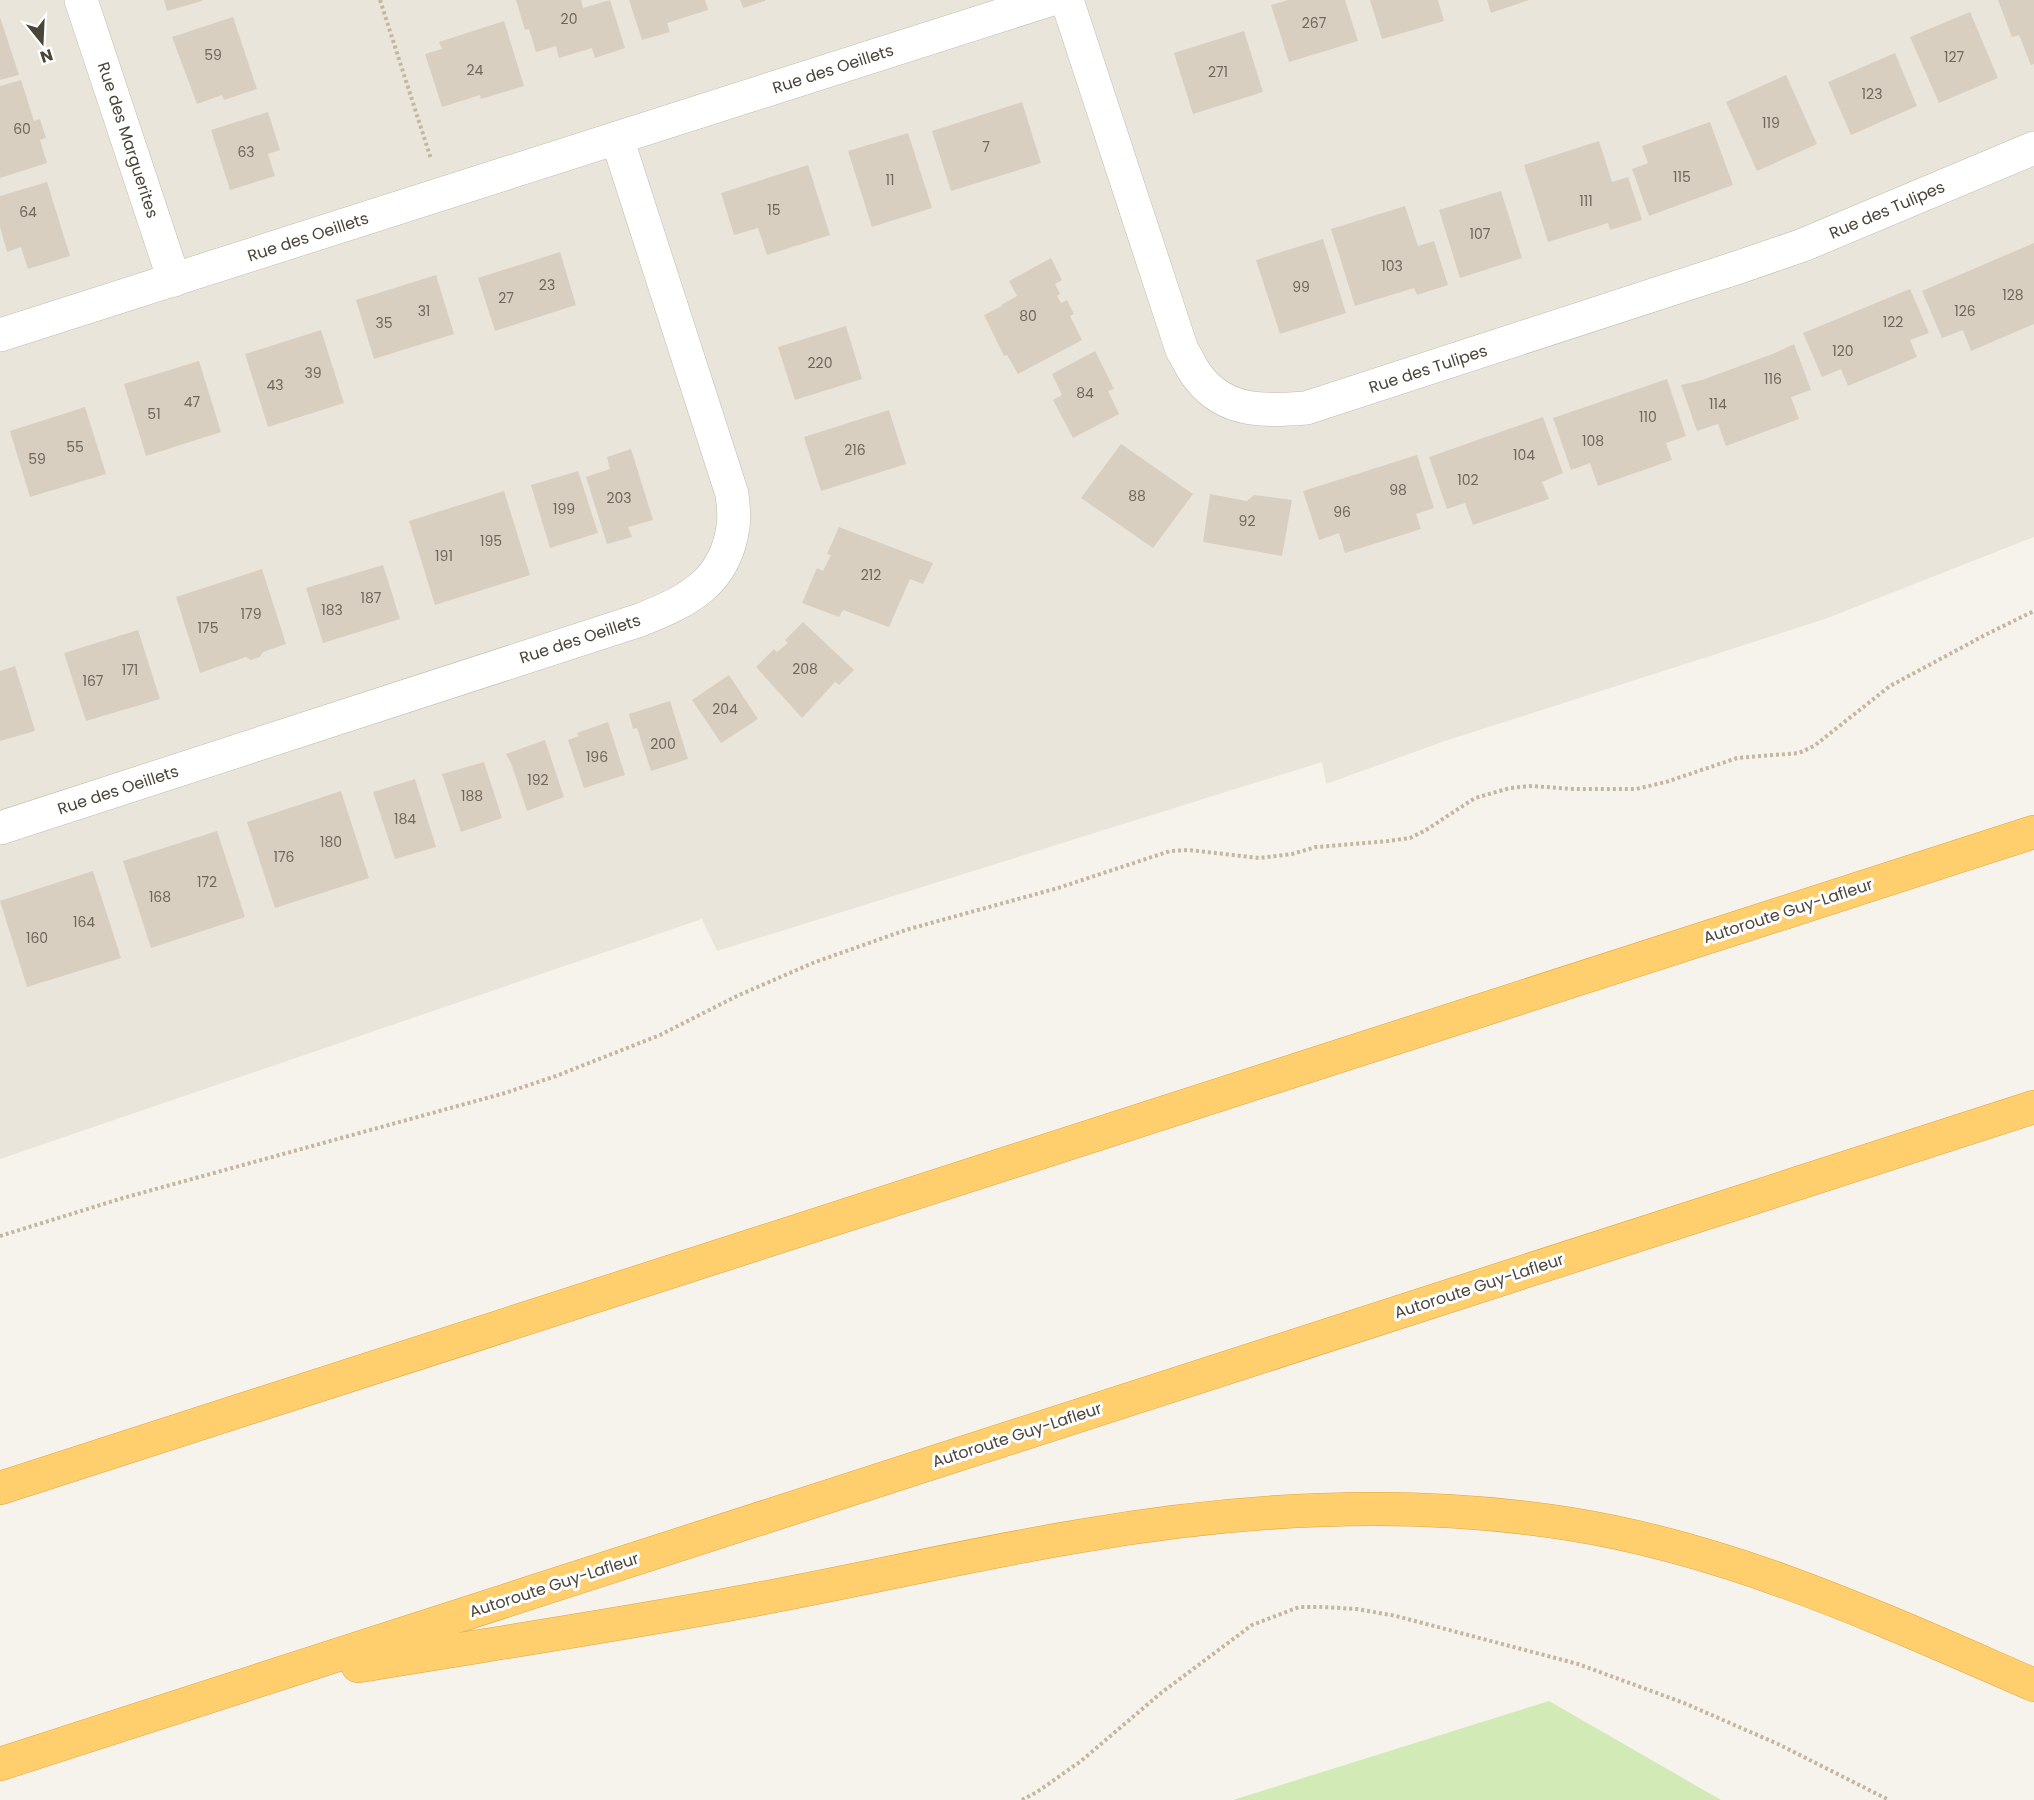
<svg xmlns="http://www.w3.org/2000/svg" width="2034" height="1800" viewBox="0 0 2034 1800" font-family="Poppins,sans-serif">
	<style>
		.residential { fill: #eae5da }
		.green { fill: #d2eab5 }
		.building { fill: #d8cfc1 }
		.lines { fill: none; stroke-linecap: round; stroke-linejoin: round }
		.minor-casing { stroke: #c2bbae; stroke-width: 34 }
		.highway-casing { stroke: #e0a43c; stroke-width: 34 }
		.path { stroke: #c4b79f; stroke-width: 4; stroke-dasharray: 3 3; stroke-linecap: butt }
		.minor { stroke: #fff; stroke-width: 33 }
		.highway { stroke: #ffcf6e; stroke-width: 33 }
		.labels { text-anchor: middle; dominant-baseline: central; stroke-width: 6; stroke-linejoin: round; paint-order: stroke }
		.number-label { font-size: 14px; fill: #6e675b }
		.street-label { font-size: 16px; fill: #4b4439; stroke: #fff }
	</style>
	<rect width="100%" height="100%" fill="#f6f3ec"/>
	<polygon class="residential" points="0,0 2034,0 2034,537 1825,619 1445,741 1326,784 1322,762 717,951 702,919 0,1159"/>
	<polygon class="green" points="1549,1701 1721,1800 1233,1800"/>
	<g class="building">
		<polygon points="164,0 202,0 202,1 167,11"/>
		<polygon points="516,0 581,0 583,8 610,0 625,48 595,58 592,48 559,58 556,46 536,52 529,29 525,30"/>
		<polygon points="629,0 705,0 708,10 667,23 670,32 642,40"/>
		<polygon points="740,0 765,0 765,1 743,8"/>
		<polygon points="1288,0 1345,0 1358,41 1289,62 1271,5"/>
		<polygon points="1370,0 1438,0 1444,21 1382,39"/>
		<polygon points="1487,0 1529,0 1491,13"/>
		<polygon points="1998,0 2034,0 2034,64 2031,65 2019,35 2012,37"/>
		<polygon points="1970,12 1998,78 1939,103 1910,37"/>
		<polygon points="0,17 19,75 0,80"/>
		<polygon points="233,17 257,89 224,100 222,95 197,104 172,37"/>
		<polygon points="504,21 524,86 481,99 480,95 442,107 425,54 442,49 439,42"/>
		<polygon points="1244,31 1263,92 1193,114 1174,53"/>
		<polygon points="1895,53 1917,106 1851,135 1828,82"/>
		<polygon points="1786,75 1817,144 1757,171 1726,102"/>
		<polygon points="21,80 34,121 40,119 46,138 40,140 47,163 0,178 0,86"/>
		<polygon points="1022,102 1041,163 951,191 932,131"/>
		<polygon points="268,112 280,150 268,154 275,176 230,190 211,130"/>
		<polygon points="1710,122 1733,185 1649,216 1632,169 1648,163 1642,146"/>
		<polygon points="908,133 932,208 872,227 848,151"/>
		<polygon points="1599,141 1612,182 1628,177 1642,220 1610,230 1608,223 1548,242 1524,165"/>
		<polygon points="808,165 830,235 767,255 758,228 734,235 721,193"/>
		<polygon points="47,182 70,256 28,269 21,247 7,252 0,227 0,196"/>
		<polygon points="1501,191 1522,258 1460,278 1439,210"/>
		<polygon points="1405,206 1418,246 1434,241 1448,285 1417,295 1414,288 1355,306 1331,229"/>
		<polygon points="1323,239 1346,313 1280,334 1256,260"/>
		<polygon points="2034,243 2034,324 1971,351 1963,330 1942,338 1922,291"/>
		<polygon points="560,252 576,305 495,331 478,278"/>
		<polygon points="1051,258 1062,280 1055,284 1060,294 1057,296 1061,303 1067,300 1074,314 1070,316 1082,340 1018,374 1007,355 1004,356 984,315 1002,306 1001,305 1017,296 1009,281"/>
		<polygon points="436,275 454,334 374,359 356,300"/>
		<polygon points="1910,289 1929,333 1910,340 1917,357 1848,386 1841,369 1822,377 1803,333"/>
		<polygon points="846,326 862,379 795,400 778,347"/>
		<polygon points="321,330 344,403 268,427 245,354"/>
		<polygon points="1794,344 1811,390 1791,397 1799,419 1726,446 1718,424 1697,431 1681,385 1702,380 1775,353"/>
		<polygon points="1095,351 1114,389 1108,391 1119,414 1073,438 1053,400 1062,395 1052,374"/>
		<polygon points="199,361 221,432 146,456 124,384"/>
		<polygon points="1667,379 1686,436 1666,443 1672,460 1598,486 1590,463 1571,470 1553,418"/>
		<polygon points="85,407 106,474 30,497 10,431"/>
		<polygon points="889,410 906,464 821,491 804,437"/>
		<polygon points="1543,417 1563,473 1542,482 1549,499 1473,525 1465,503 1447,509 1429,457"/>
		<polygon points="1121,444 1193,494 1153,548 1081,498"/>
		<polygon points="631,449 653,520 628,527 632,537 607,544 586,477 610,469 607,457"/>
		<polygon points="1417,455 1434,508 1416,514 1421,529 1345,553 1339,533 1319,540 1303,491"/>
		<polygon points="578,471 598,533 550,548 531,485"/>
		<polygon points="504,491 530,575 435,605 409,521"/>
		<polygon points="1210,494 1247,501 1254,495 1292,500 1282,556 1203,542"/>
		<polygon points="839,527 933,563 923,584 910,579 889,627 843,610 839,617 802,603 817,568 823,571 831,555 827,554"/>
		<polygon points="383,565 400,619 323,643 306,588"/>
		<polygon points="262,569 286,644 263,652 260,657 251,660 246,657 200,673 176,597"/>
		<polygon points="803,622 854,670 839,685 835,682 802,718 756,667 774,649 777,652 788,643 785,640"/>
		<polygon points="138,630 160,699 86,721 64,653"/>
		<polygon points="15,666 35,731 0,741 0,671"/>
		<polygon points="729,675 758,719 721,743 692,700"/>
		<polygon points="670,701 688,759 651,771 637,728 633,729 629,714"/>
		<polygon points="608,722 625,775 584,788 568,740 579,736 577,733"/>
		<polygon points="545,740 564,797 527,811 511,763 506,754"/>
		<polygon points="484,762 502,818 461,832 442,774"/>
		<polygon points="415,779 436,847 395,859 373,792"/>
		<polygon points="341,791 369,878 275,908 247,822"/>
		<polygon points="217,831 245,917 151,948 123,861"/>
		<polygon points="93,871 121,958 27,987 0,901"/>
	</g>
	<g class="lines">
		<g class="minor-casing">
			<g id="minor">
				<polyline points="81,0 174,280"/>
				<path d="M 1067,0 L 1182,350 C 1188,359 1192,370 1199,378 C 1226,413 1265,411 1306,408 L 1739,267 L 1803,245 L 2034,148"/>
				<polyline points="0,335 1049,0"/>
				<path d="M 0,828 L 640,620 C 688,601 725,583 733,527 C 735,516 733,504 732,494 L 617,138"/>
			</g>
		</g>
		<g class="highway-casing">
			<g id="highway">
				<polyline points="0,1488 2034,832"/>
				<path d="M 358,1666 C 491,1644 625,1624 758,1599 C 866,1579 972,1554 1080,1536 C 1241,1508 1409,1498 1570,1524 C 1734,1550 1884,1620 2034,1685"/>
				<polyline points="0,1764 2034,1107"/>
			</g>
		</g>
		<g class="path">
			<polyline points="380,0 431,159"/>
			<polyline points="0,1236 123,1198 505,1093 556,1076 660,1035 737,996 815,962 909,929 1058,888 1170,851 1189,850 1259,858 1292,854 1316,847 1388,841 1410,838 1426,830 1475,798 1510,788 1532,786 1573,789 1636,789 1666,782 1737,758 1799,753 1814,746 1890,686 1985,635 2034,611"/>
			<polyline points="1022,1800 1037,1792 1081,1761 1161,1693 1252,1625 1299,1607 1322,1607 1357,1609 1396,1616 1578,1664 1684,1703 1778,1744 1889,1800"/>
		</g>
		<use href="#minor" class="minor"/>
		<use href="#highway" class="highway"/>
	</g>
	<g class="labels">
		<g class="number-label">
			<text x="569" y="19">20</text>
			<text x="1314" y="23">267</text>
			<text x="213" y="55">59</text>
			<text x="1954" y="57">127</text>
			<text x="475" y="70">24</text>
			<text x="1218" y="72">271</text>
			<text x="1872" y="94">123</text>
			<text x="1771" y="123">119</text>
			<text x="22" y="129">60</text>
			<text x="986" y="147">7</text>
			<text x="246" y="152">63</text>
			<text x="1682" y="177">115</text>
			<text x="890" y="180">11</text>
			<text x="1586" y="201">111</text>
			<text x="774" y="210">15</text>
			<text x="28" y="212">64</text>
			<text x="1480" y="234">107</text>
			<text x="1392" y="266">103</text>
			<text x="547" y="285">23</text>
			<text x="1301" y="287">99</text>
			<text x="2013" y="295">128</text>
			<text x="506" y="298">27</text>
			<text x="424" y="311">31</text>
			<text x="1965" y="311">126</text>
			<text x="1028" y="316">80</text>
			<text x="1893" y="322">122</text>
			<text x="384" y="323">35</text>
			<text x="1843" y="351">120</text>
			<text x="820" y="363">220</text>
			<text x="313" y="373">39</text>
			<text x="1773" y="379">116</text>
			<text x="275" y="385">43</text>
			<text x="1085" y="393">84</text>
			<text x="192" y="402">47</text>
			<text x="1718" y="404">114</text>
			<text x="154" y="414">51</text>
			<text x="1648" y="417">110</text>
			<text x="1593" y="441">108</text>
			<text x="75" y="447">55</text>
			<text x="855" y="450">216</text>
			<text x="1524" y="455">104</text>
			<text x="37" y="459">59</text>
			<text x="1468" y="480">102</text>
			<text x="1398" y="490">98</text>
			<text x="1137" y="496">88</text>
			<text x="619" y="498">203</text>
			<text x="564" y="509">199</text>
			<text x="1342" y="512">96</text>
			<text x="1247" y="521">92</text>
			<text x="491" y="541">195</text>
			<text x="444" y="556">191</text>
			<text x="871" y="575">212</text>
			<text x="371" y="598">187</text>
			<text x="332" y="610">183</text>
			<text x="251" y="614">179</text>
			<text x="208" y="628">175</text>
			<text x="805" y="669">208</text>
			<text x="130" y="670">171</text>
			<text x="93" y="681">167</text>
			<text x="725" y="709">204</text>
			<text x="663" y="744">200</text>
			<text x="597" y="757">196</text>
			<text x="538" y="780">192</text>
			<text x="472" y="796">188</text>
			<text x="405" y="819">184</text>
			<text x="331" y="842">180</text>
			<text x="284" y="857">176</text>
			<text x="207" y="882">172</text>
			<text x="160" y="897">168</text>
			<text x="84" y="922">164</text>
			<text x="37" y="938">160</text>
		</g>
		<g class="street-label">
			<text transform="translate(833 69) rotate(-18)">Rue des Oeillets</text>
			<text transform="translate(128 140) rotate(72)">Rue des Marguerites</text>
			<text transform="translate(1887 210) rotate(-23)">Rue des Tulipes</text>
			<text transform="translate(308 237) rotate(-18)">Rue des Oeillets</text>
			<text transform="translate(1428 369) rotate(-18)">Rue des Tulipes</text>
			<text transform="translate(580 639) rotate(-18)">Rue des Oeillets</text>
			<text transform="translate(118 790) rotate(-18)">Rue des Oeillets</text>
			<text transform="translate(1788 911) rotate(-18)">Autoroute Guy-Lafleur</text>
			<text transform="translate(1479 1286) rotate(-18)">Autoroute Guy-Lafleur</text>
			<text transform="translate(1017 1435) rotate(-18)">Autoroute Guy-Lafleur</text>
			<text transform="translate(554 1585) rotate(-18)">Autoroute Guy-Lafleur</text>
		</g>
	</g>
	<g transform="translate(42 42) rotate(162)" stroke="#ffffff" stroke-width="4.5" paint-order="stroke">
	<path d="M0-4.5L10 22L0 15L-10 22Z" fill="#4b4439"/>
	<text y="-9" font-size="16" font-weight="bold" text-anchor="middle" fill="#4b4439">N</text>
	</g>
</svg>
